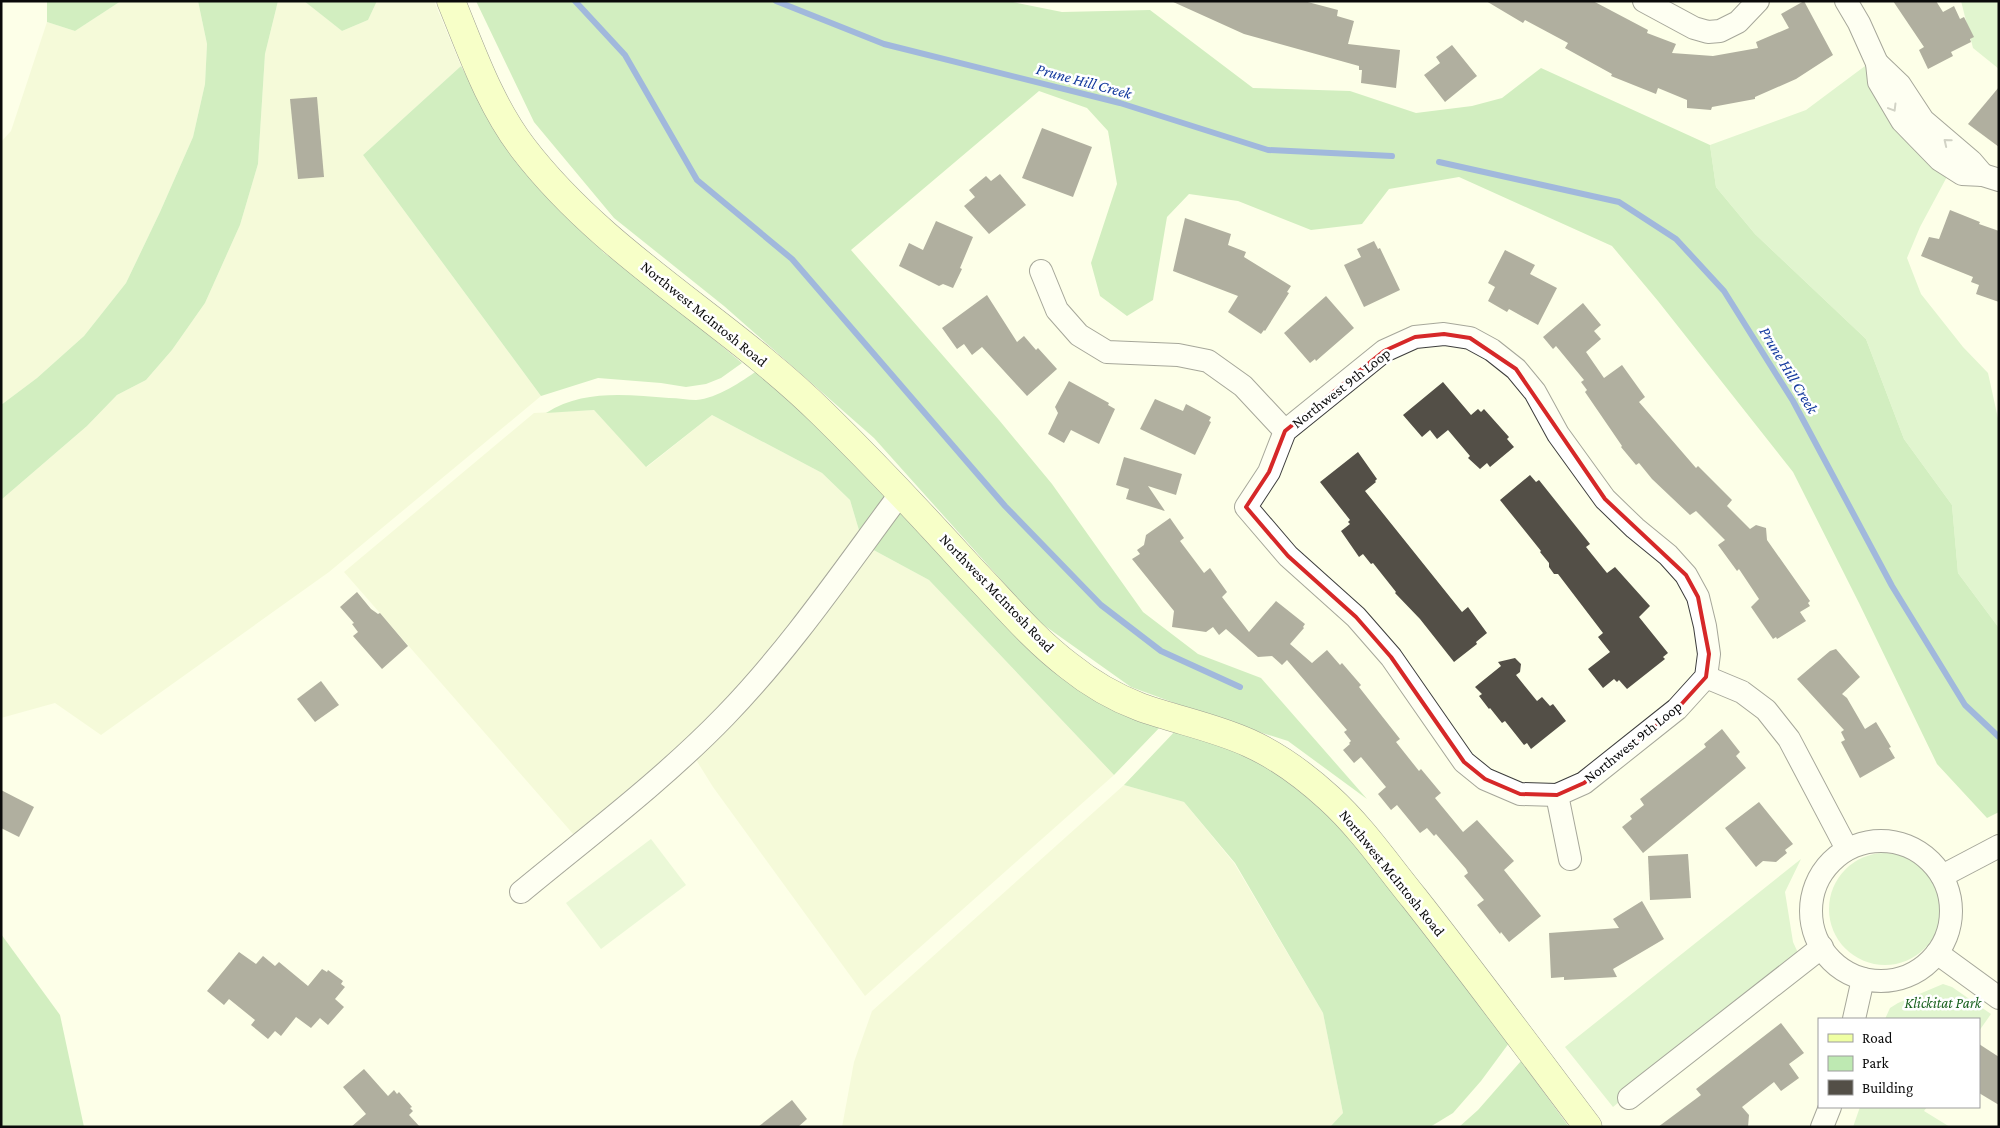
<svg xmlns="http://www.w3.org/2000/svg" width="2000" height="1128" viewBox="0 0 2000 1128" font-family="'Crimson Pro',serif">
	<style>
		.farmland { fill: #ebf4c8 }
		.green { fill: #bee9b2 }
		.forest { fill: #9dda91 }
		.pitch { fill: #d4f0c4 }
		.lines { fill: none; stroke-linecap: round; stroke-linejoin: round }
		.stream { stroke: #3163cf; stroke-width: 6 }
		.building { fill: #534f47 }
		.street-casing { stroke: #3d3d3d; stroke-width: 24 }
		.secondary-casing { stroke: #2c2c2c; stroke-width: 29 }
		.street { stroke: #fff; stroke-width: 22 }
		.secondary { stroke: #efffa3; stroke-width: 28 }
		.oneway { stroke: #9d9d9d }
		.marked { fill: none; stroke: #d62828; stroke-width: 4; stroke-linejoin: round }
		.labels { text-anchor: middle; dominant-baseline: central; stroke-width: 5; stroke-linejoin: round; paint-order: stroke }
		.street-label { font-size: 15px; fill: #0a0a0a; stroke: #fff }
		.park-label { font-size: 15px; font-style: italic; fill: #1b6220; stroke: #fff }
		.water-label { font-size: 16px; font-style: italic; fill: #13399d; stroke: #fff }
	</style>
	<rect width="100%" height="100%" fill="#fdffe8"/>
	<g class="farmland">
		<polygon points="121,1 198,1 207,44 205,84 193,137 160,212 126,283 84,336 37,378 1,405 1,142 11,131 47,22 75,31"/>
		<polygon points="278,1 304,1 342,31 368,20 377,1 434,1 461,66 363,155 541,396 329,572 101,735 55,703 1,718 1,500 87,426 117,395 146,380 172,350 205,303 240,225 258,164 265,54"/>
		<polygon points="594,410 647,467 712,415 822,473 850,500 861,537 748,683 686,746 574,835 344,572 534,413"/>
		<polygon points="868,547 929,580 1114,775 865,996 713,787 695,758"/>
		<polygon points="1124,785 1184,802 1234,863 1323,1013 1343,1113 1330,1127 842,1127 854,1062 872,1011"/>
	</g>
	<g class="green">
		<polygon points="1961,1 1999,1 1999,69 1973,48"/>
		<polygon points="1865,66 1889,113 1949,173 1920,227 1907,258 1921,294 1963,347 1988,373 1999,423 1999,628 1958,573 1952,505 1904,439 1866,339 1755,234 1716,187 1710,145 1806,110"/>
		<circle cx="1885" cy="909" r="56"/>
		<polygon points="1801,859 1785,892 1793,942 1799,955 1613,1107 1565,1047"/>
		<polygon points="1943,984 1952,987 1991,1014 1979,1031 1979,1019 1885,1019 1890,1008 1898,1003"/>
		<polygon points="1860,1107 1927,1107 1924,1111 1950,1127 1853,1127"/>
	</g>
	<g class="forest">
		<polygon points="47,1 121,1 75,31 47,22"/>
		<polygon points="198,1 278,1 265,54 258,164 240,225 205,303 172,350 146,380 117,395 87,426 1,500 1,405 37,378 84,336 126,283 160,212 193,137 205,84 207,44"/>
		<polygon points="304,1 377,1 368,20 342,31"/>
		<polygon points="476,1 1008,1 1062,12 1150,10 1253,88 1350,91 1416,113 1472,106 1502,98 1541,68 1710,145 1716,187 1755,234 1866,339 1904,439 1952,505 1958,573 1999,628 1999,812 1987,818 1937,764 1859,603 1793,472 1658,301 1612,246 1459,177 1389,189 1362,224 1311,230 1238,201 1189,194 1167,217 1153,300 1127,316 1100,296 1091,263 1117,184 1108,131 1087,108 1039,91 851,250 999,420 1052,484 1143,612 1198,654 1261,678 1367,799 1288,741 1221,720 1131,687 1038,621 874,438 724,306 614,218 534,122"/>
		<polygon points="461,66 477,95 567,209 604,253 639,277 742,363 721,378 706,384 686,387 661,383 598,378 541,396 363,155"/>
		<path d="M 758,370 L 894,494 L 861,537 L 850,500 L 822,473 L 712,415 L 646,467 L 594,410 L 546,413 C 584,389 627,395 669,398 C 678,398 688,400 696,400 C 718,398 741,382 758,370 Z"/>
		<polygon points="901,503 957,565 1163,724 1114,775 929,580 868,547"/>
		<polygon points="1179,727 1227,743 1305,787 1350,833 1512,1039 1481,1081 1453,1113 1430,1127 1330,1127 1343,1113 1323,1013 1235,863 1184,802 1124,785"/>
		<polygon points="1,934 60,1015 84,1127 1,1127"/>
		<polygon points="1521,1061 1569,1127 1459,1127 1478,1110"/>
	</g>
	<polygon class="pitch" points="651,839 686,885 601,949 566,903"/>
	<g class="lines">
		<g class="stream">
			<polyline points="575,1 625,55 697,180 792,259 1005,506 1101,605 1161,651 1240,687"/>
			<polyline points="776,1 884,44 1120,103 1268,150 1392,156"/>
			<polyline points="1439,162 1619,202 1676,239 1724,291 1793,401 1892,586 1965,705 1999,737"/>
		</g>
	</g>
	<g class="building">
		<polygon points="1171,1 1304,1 1338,10 1337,16 1354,21 1348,44 1400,50 1396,88 1361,83 1362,70 1359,70 1359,66 1244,34"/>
		<polygon points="1486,1 1593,1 1648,30 1647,33 1676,44 1672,53 1713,56 1758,48 1756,42 1789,28 1781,14 1804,1 1833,55 1796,79 1755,97 1755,99 1712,107 1711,110 1687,108 1687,100 1658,88 1656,94 1611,76 1612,74 1565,48 1568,43 1525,20 1523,23"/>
		<polygon points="1893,1 1936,1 1943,12 1954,6 1960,19 1964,17 1974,37 1970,39 1971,42 1951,52 1953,56 1928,69 1919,50 1924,47"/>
		<polygon points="1452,45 1477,76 1445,102 1424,75 1440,63 1436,57"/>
		<polygon points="1999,87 1999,147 1968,124"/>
		<polygon points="317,97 324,177 298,179 290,99"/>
		<polygon points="1042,128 1092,147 1073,197 1022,178"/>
		<polygon points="1000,174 1026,205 989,234 964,206 975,197 969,190 986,176 991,181"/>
		<polygon points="1950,210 1980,222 1979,224 1999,231 1999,302 1976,294 1979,285 1971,282 1973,277 1921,256 1929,237 1939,239"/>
		<polygon points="1185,218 1231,234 1228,245 1246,252 1244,257 1291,286 1287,292 1289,293 1265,331 1264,330 1261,334 1228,312 1238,296 1173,271"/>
		<polygon points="936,221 973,237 960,268 962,269 953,288 943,284 939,286 899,266 909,243 923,250"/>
		<polygon points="1374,241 1378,249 1380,248 1400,290 1364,307 1344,265 1361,257 1357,249"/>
		<polygon points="1505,250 1535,265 1530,274 1557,288 1538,325 1509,309 1507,312 1488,301 1495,287 1488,283"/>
		<polygon points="987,295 1017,342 1024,336 1036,350 1038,348 1057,369 1027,396 982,347 972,355 964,344 957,349 942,328"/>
		<polygon points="1326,296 1354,328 1316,361 1315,359 1310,363 1284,333"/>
		<polygon points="1583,303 1601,325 1594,331 1601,339 1586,352 1604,378 1622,365 1645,397 1639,402 1696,468 1698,466 1732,500 1727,506 1750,529 1756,525 1766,528 1767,540 1810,601 1808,603 1810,606 1800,612 1806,621 1777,639 1776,637 1773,639 1751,607 1759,599 1739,569 1737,571 1718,545 1725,540 1696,511 1690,515 1652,479 1639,463 1636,465 1621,447 1622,446 1585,392 1587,390 1581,382 1584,380 1556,346 1553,349 1543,337"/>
		<polygon points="1069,381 1109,403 1108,405 1115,409 1099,444 1071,430 1064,443 1048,434 1058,413 1055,407"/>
		<polygon points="1443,382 1471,415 1478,409 1481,412 1484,409 1509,437 1507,439 1514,447 1490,467 1487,463 1480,469 1468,458 1470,456 1448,430 1437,439 1430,430 1422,437 1403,415"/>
		<polygon points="1155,399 1183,411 1186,404 1211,417 1209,421 1211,422 1195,455 1140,429"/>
		<polygon points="1358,452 1377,479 1375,481 1376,482 1365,491 1462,612 1468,607 1487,633 1476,642 1477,644 1454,662 1420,619 1395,593 1396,592 1373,563 1371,564 1363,554 1359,557 1341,531 1350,524 1348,522 1350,520 1320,482"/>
		<polygon points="1124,457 1182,474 1176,495 1148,486 1165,511 1126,499 1129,489 1116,485"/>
		<polygon points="1530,475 1536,482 1539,480 1590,544 1586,547 1607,573 1615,567 1650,606 1639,617 1668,653 1663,657 1665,659 1627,689 1619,680 1617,682 1614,679 1603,688 1588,669 1610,652 1598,637 1603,633 1558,574 1554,574 1549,567 1549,563 1540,552 1541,551 1500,500"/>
		<polygon points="1170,518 1184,538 1180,541 1204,573 1210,568 1227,592 1222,597 1249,632 1276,601 1305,624 1303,627 1304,628 1290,644 1312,663 1327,650 1340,665 1342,663 1361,685 1359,687 1400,739 1396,742 1419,771 1421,769 1441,793 1435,798 1463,832 1477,820 1514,861 1504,870 1541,916 1509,942 1501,932 1500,934 1477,905 1484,900 1464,876 1468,873 1466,869 1436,834 1434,836 1427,828 1420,833 1397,805 1391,810 1378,794 1386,787 1361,757 1354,763 1343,750 1350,744 1349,743 1351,741 1344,732 1347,730 1287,660 1282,665 1272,656 1258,657 1226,629 1219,635 1213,627 1206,632 1172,627 1174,611 1132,559 1140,554 1137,550 1144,545 1146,535"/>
		<polygon points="357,592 371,609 378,614 380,613 408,646 382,669 353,636 358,632 352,624 354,623 340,607"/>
		<polygon points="1836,649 1860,677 1842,694 1847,698 1865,729 1876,722 1891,747 1889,748 1895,758 1860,778 1841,742 1845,740 1841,732 1844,730 1797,679 1830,651"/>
		<polygon points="1515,658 1521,664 1520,672 1516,675 1537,701 1542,697 1550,706 1553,704 1566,721 1531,749 1527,743 1524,745 1505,721 1502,723 1490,708 1489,709 1479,696 1482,694 1475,687 1501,666 1498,662"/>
		<polygon points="321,681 339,705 315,722 297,699"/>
		<polygon points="1722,729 1740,752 1736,756 1746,768 1643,853 1622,827 1632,819 1630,816 1644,805 1640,799 1706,747 1704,744"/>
		<polygon points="1,790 34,807 19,837 1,828"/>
		<polygon points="1759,802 1793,844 1785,850 1787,853 1776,862 1763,861 1756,867 1725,828"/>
		<polygon points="1688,854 1691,898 1650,900 1648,856"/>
		<polygon points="1642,901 1664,939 1613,969 1617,977 1564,980 1564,977 1551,978 1549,933 1619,928 1613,919"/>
		<polygon points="239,952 256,964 263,956 275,966 279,962 308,986 322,969 327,972 328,970 343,981 341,984 345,987 335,999 344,1007 328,1025 320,1018 311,1028 296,1017 281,1036 275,1031 268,1039 251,1025 255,1020 229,999 224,1005 207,991"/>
		<polygon points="1781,1023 1804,1053 1789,1064 1799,1078 1781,1091 1774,1082 1742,1107 1749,1115 1748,1127 1658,1127 1701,1095 1696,1089"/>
		<polygon points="1979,1044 1999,1057 1999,1105 1979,1093"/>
		<polygon points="364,1069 388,1096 394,1090 397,1094 399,1092 412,1107 410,1108 413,1111 409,1115 420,1127 351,1127 366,1114 343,1087"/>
		<polygon points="792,1100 807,1119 798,1127 758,1127"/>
	</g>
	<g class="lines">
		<g class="street-casing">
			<g id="street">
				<polyline points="1644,1 1694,28 1708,32 1720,31 1738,22 1758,1"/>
				<polyline points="1846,1 1859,23 1877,63 1879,82 1902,121 1940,160 1962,174 1983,175 1999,180"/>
				<polyline points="1877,63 1900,85 1923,120 1971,161 1983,175"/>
				<polyline points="1041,271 1057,310 1079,335 1107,352 1178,355 1208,361 1243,386 1285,431"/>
				<polygon points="1444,334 1470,338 1492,350 1516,369 1535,392 1558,434 1605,499 1635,528 1668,555 1686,575 1698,597 1705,626 1709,654 1706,677 1677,709 1584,783 1557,795 1520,794 1485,779 1464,762 1391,657 1356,617 1288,556 1246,507 1269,472 1285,431 1384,351 1415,337"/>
				<polyline points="1706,677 1742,692 1766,710 1789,739 1847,849"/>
				<polyline points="1557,795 1570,859"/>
				<circle cx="1881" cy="911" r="70"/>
				<polyline points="1942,876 1999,846"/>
				<path d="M 521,892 C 590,835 663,780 725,716 C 791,648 845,568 901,493"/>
				<polyline points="1937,953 1999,998"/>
				<polyline points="1854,1019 1863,979"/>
				<polyline points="1629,1098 1822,947"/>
				<polyline points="1822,1127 1830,1107"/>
			</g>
		</g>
		<g class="secondary-casing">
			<path id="secondary" d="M 451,1 C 472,52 489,103 523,148 C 605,255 728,320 823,414 C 874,464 922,515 970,568 C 1002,601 1032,638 1069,666 C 1090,683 1114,697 1140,707 C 1176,720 1214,727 1249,743 C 1278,756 1306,777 1329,798 C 1362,828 1387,865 1414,898 C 1473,973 1530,1050 1588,1127"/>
		</g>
		<use href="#street" class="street"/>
		<use href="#secondary" class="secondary"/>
	</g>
	<defs><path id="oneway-chevron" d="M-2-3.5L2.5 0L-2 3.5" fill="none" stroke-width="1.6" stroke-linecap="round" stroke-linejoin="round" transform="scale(1.25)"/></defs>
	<g class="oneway">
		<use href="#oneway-chevron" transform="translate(1893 108) rotate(59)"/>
		<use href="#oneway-chevron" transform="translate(1947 142) rotate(-141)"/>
	</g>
	<path d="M0 0H2000V1128H0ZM 1444,334 L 1470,338 L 1516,369 L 1605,499 L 1686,575 L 1698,597 L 1709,654 L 1706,677 L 1677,709 L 1584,783 L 1557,795 L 1520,794 L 1485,779 L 1464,762 L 1391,657 L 1356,617 L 1288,556 L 1246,507 L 1269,472 L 1285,431 L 1384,351 L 1415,337 Z" fill="#fdffe8" fill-opacity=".55" fill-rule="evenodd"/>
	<path class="marked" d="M 1444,334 L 1470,338 L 1516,369 L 1605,499 L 1686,575 L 1698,597 L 1709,654 L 1706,677 L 1677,709 L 1584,783 L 1557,795 L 1520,794 L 1485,779 L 1464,762 L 1391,657 L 1356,617 L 1288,556 L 1246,507 L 1269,472 L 1285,431 L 1384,351 L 1415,337 Z"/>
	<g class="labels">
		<g class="street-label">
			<text transform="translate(704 314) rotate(39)">Northwest McIntosh Road</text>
			<text transform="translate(1341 388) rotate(-38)">Northwest 9th Loop</text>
			<text transform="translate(997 593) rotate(46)">Northwest McIntosh Road</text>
			<text transform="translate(1633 742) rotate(-39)">Northwest 9th Loop</text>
			<text transform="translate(1392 873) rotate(51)">Northwest McIntosh Road</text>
		</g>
		<g class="park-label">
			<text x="1943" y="1003">Klickitat Park</text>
		</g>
		<g class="water-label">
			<text transform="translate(1084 81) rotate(15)">Prune Hill Creek</text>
			<text transform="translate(1789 370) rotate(59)">Prune Hill Creek</text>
		</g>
	</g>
	<rect width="2000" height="1128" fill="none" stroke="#0a0a0a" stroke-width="5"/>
	<rect x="1818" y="1018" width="162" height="90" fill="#ffffff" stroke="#9d9d9d"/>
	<rect x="1828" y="1034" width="25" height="8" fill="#efffa3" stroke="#9d9d9d"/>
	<text x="1862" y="1043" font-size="15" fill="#0a0a0a">Road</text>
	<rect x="1828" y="1056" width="25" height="15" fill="#bee9b2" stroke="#9d9d9d"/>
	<text x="1862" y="1068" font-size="15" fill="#0a0a0a">Park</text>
	<rect x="1828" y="1080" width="25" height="15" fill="#534f47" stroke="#9d9d9d"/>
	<text x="1862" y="1093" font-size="15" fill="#0a0a0a">Building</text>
</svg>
